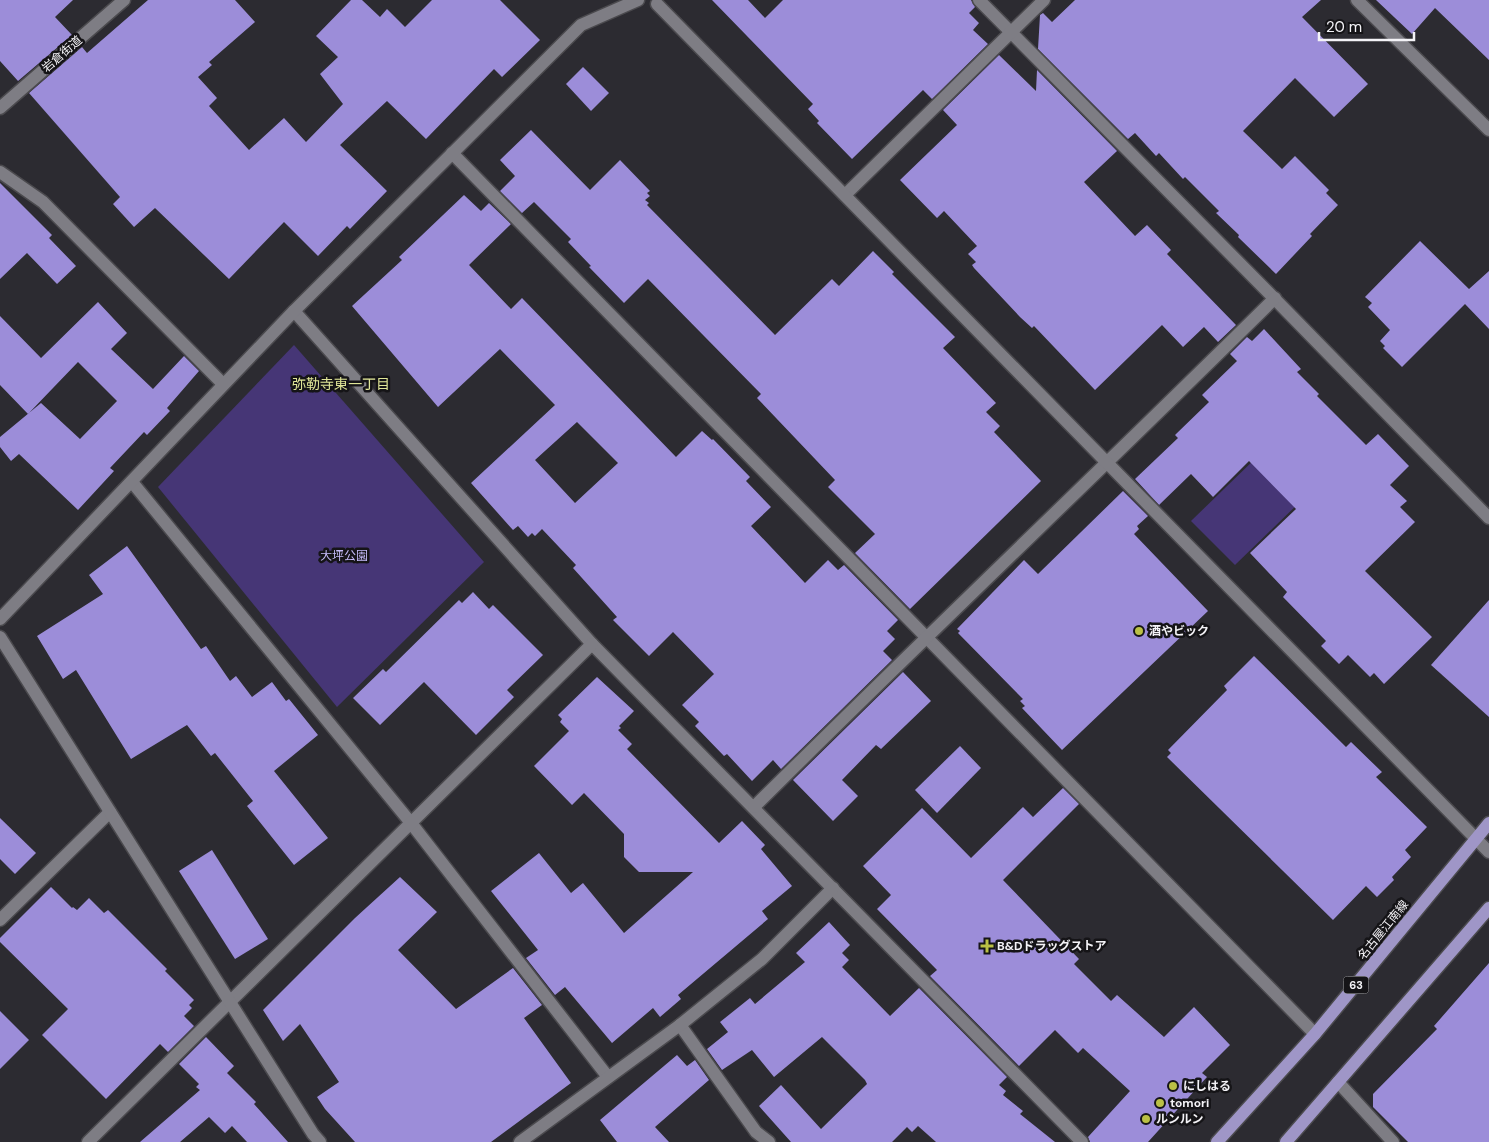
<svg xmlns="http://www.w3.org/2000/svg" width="1489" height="1142" viewBox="0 0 1489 1142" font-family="'DM Sans','Noto Sans JP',sans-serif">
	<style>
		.green { fill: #463676 }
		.building { fill: #9c8dd9; fill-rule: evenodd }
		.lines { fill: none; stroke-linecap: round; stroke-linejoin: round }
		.minor-casing { stroke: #4b4a4e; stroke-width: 15 }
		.tertiary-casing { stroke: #4b4a4e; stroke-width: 15 }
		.primary-casing { stroke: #4b4a4e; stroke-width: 15 }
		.minor { stroke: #7e7d84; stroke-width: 12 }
		.tertiary { stroke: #7e7d84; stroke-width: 12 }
		.primary { stroke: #9f96c7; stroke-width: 12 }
		.poi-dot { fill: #bac045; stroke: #151417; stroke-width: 2 }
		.labels { text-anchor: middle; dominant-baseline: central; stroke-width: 5; stroke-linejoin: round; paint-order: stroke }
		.shield { fill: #151417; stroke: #b1b0b4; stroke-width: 1 }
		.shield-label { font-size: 11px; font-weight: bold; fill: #f4f3f7 }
		.street-label { font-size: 12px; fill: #f4f3f7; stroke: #151417 }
		.park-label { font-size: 12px; fill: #c6bcf9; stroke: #151417 }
		.poi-label { font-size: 12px; font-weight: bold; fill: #f4f3f7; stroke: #151417; text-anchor: start }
		.neighbourhood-label { font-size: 14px; fill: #e0e698; stroke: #151417 }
	</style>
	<rect width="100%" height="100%" fill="#2c2b31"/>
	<g class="green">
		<polygon points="294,345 484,562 337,707 158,487"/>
		<polygon points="1259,455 1302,500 1235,565 1191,521"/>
	</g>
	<g class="building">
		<polygon points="0,0 73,0 55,17 72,35 18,81 0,61"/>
		<polygon points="148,0 235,0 255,22 209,62 212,65 198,77 217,98 209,106 249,150 284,118 306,142 343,104 320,74 338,57 316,36 351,0 362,0 380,17 387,9 405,27 432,0 500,0 540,40 502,77 494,69 426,139 387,101 340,145 387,191 350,229 347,226 318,256 284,222 229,279 155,208 134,227 113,204 120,197 29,93 82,47 87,53"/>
		<polygon points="712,0 748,0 765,18 783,0 971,0 975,7 969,13 979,23 973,30 988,44 932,99 923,90 852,159 817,123 819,121 808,109 813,104"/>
		<polygon points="1075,0 1321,0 1302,17 1368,84 1334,117 1295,78 1243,131 1282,169 1295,156 1329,190 1326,193 1338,205 1310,234 1312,236 1276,274 1238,237 1239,235 1216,213 1219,211 1185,177 1183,179 1159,153 1156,156 1135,133 1128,139 1038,49 1040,15 1043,13 1052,22"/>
		<polygon points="1376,0 1489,0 1489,60 1435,8 1412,34"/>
		<polygon points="999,55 1036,91 1037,70 1117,151 1084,182 1135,236 1147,225 1171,250 1167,254 1236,325 1218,342 1204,327 1183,347 1162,325 1095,390 1034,326 1032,328 1020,317 974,268 972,265 976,262 968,254 977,246 944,211 937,218 900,180 957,125 943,110"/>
		<polygon points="583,67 609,93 591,111 566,84"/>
		<polygon points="531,130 590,190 620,160 650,191 647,193 650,196 645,200 649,203 647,205 775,335 832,279 839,286 873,251 894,272 892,274 955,337 943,348 996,403 986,412 1000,426 994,432 1041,481 910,609 855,553 875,534 828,487 835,480 757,398 761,394 648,279 624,303 589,267 591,266 568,242 571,239 534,202 522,213 500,191 515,176 500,160"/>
		<polygon points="0,183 52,235 49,238 76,266 57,284 27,253 0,279"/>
		<path d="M 464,195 L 481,211 L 489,203 L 511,224 L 469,265 L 511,309 L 522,298 L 676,457 L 702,431 L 712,440 L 713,439 L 750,477 L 746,481 L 771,507 L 751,526 L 805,583 L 828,560 L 838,570 L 844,565 L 898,620 L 887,631 L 895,639 L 883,651 L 892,660 L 781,769 L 773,760 L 752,781 L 727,754 L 724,756 L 695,726 L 699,722 L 682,705 L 714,674 L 673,632 L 649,656 L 613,620 L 617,617 L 573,568 L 576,565 L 542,529 L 535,536 L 532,533 L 528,537 L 518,526 L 513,530 L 471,483 L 555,405 L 500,349 L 438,407 L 352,306 L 402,260 L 399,257 ZM 577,422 L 618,463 L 575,503 L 535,460 Z"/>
		<polygon points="1420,241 1469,289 1489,271 1489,329 1465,304 1402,367 1383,348 1385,346 1380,341 1390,330 1368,307 1372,303 1365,297"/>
		<polygon points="98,302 127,333 111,349 153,389 184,356 199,371 167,408 170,411 147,435 144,432 110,468 114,471 78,510 19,454 11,461 0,447 0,437 41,403 80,439 117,401 78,362 28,414 0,385 0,316 41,358"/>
		<polygon points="1264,329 1301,369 1297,372 1319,394 1317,396 1366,445 1378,434 1409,466 1390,485 1407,501 1400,507 1415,522 1365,571 1432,637 1384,684 1374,673 1370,677 1348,655 1339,664 1321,646 1326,641 1283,597 1287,592 1250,553 1296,509 1249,461 1213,497 1191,474 1159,505 1135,479 1178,438 1175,435 1209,402 1202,395 1237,361 1230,354 1247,337 1252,341"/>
		<polygon points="1123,491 1148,516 1137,526 1139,529 1134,534 1208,611 1062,750 1022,708 1025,706 1020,701 1023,699 958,633 960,631 957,629 1024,560 1038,574"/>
		<polygon points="127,546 201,649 206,646 230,681 236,676 252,697 272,682 286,701 289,699 318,735 274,771 328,838 294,865 247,806 253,801 215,753 211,756 187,725 131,759 76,670 63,679 37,636 103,594 89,575"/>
		<polygon points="473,592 489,609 493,605 543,655 507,690 514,697 476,735 424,682 380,725 353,698 383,669 386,672 459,600 462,603"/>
		<polygon points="1489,600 1489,717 1431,665"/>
		<polygon points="1254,656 1346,747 1351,742 1382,772 1376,777 1427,827 1405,850 1411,857 1392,877 1394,880 1377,897 1366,886 1333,920 1167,757 1171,753 1168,750 1227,690 1224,686"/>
		<polygon points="903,672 931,701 881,749 876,745 842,780 858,796 833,821 793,780"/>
		<polygon points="597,677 634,711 619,726 621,728 618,730 632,744 627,749 719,843 742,821 765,845 761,849 792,886 762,911 768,919 678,995 681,999 660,1017 653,1008 612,1043 565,987 555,995 526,958 538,950 491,891 539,853 571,893 583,883 624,933 693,872 639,872 624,857 624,834 584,793 572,805 534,766 569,731 560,722 562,719 558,715"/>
		<polygon points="960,746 981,768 937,813 915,790"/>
		<polygon points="1063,788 1079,804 1003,880 1079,959 1074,964 1111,1001 1117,995 1164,1037 1194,1007 1230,1045 1202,1073 1207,1077 1148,1142 1090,1142 1088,1137 1130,1091 1083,1048 1078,1053 1055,1030 1019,1066 930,976 937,970 877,909 891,895 863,866 922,808 971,858 1023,807 1033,817"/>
		<polygon points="0,818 36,853 15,874 0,859"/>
		<polygon points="212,850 268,939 235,959 179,871"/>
		<polygon points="400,877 437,912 398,950 456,1009 513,968 542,1005 524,1018 571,1083 491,1142 355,1142 325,1109 317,1097 339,1082 300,1024 283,1041 263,1010 355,918"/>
		<polygon points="51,887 72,908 73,907 77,910 89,898 104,913 108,910 167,969 165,971 194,1000 189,1005 192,1008 184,1016 194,1026 168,1052 160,1044 106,1099 42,1035 68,1009 0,942 0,938"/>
		<polygon points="829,922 850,945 842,953 849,960 842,967 890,1016 919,988 1007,1077 999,1085 1006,1091 1003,1095 1023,1111 1020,1114 1055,1142 936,1142 918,1126 912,1132 907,1127 892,1142 791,1142 759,1106 781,1085 821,1129 867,1084 865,1080 822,1037 774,1077 752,1050 722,1070 707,1049 728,1032 720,1022 750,998 755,1004 805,962 796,953"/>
		<polygon points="1489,963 1489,1142 1408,1142 1373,1107 1373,1094 1437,1029 1434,1026"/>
		<polygon points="0,1011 29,1040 0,1069"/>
		<polygon points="206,1037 234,1066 227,1073 256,1102 254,1104 288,1142 247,1142 232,1126 225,1133 209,1117 180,1142 140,1142 200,1090 196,1087 199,1084 179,1064"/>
		<polygon points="677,1055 687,1066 695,1060 709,1080 655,1127 669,1142 617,1142 600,1120"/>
	</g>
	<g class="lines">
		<g class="minor-casing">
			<g id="minor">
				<polyline points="979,0 1268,292 1489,518"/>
				<polyline points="1357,0 1489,130"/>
				<polyline points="0,108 124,0"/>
				<polyline points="452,153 1315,1034"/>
				<polyline points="0,172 43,202 223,384"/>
				<polyline points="845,195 1044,0"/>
				<polyline points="294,311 592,644 1082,1142"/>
				<polyline points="132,482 411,823 608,1077"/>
				<polyline points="0,619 294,311 581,25 638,0"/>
				<path d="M 754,807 C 926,636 1102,469 1275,298"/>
				<polyline points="0,920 110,812"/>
				<polyline points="680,1025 756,1132 769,1142"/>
				<polyline points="1338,1082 1393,1142"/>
				<polyline points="88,1142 592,644"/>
				<polyline points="520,1142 680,1025 762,959 833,888"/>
			</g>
		</g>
		<g class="tertiary-casing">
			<g id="tertiary">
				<polyline points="657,4 1489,852"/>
				<polyline points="0,637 313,1134 320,1142"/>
			</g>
		</g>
		<g class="primary-casing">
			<g id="primary">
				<polyline points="1217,1142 1315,1034 1489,823"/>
				<polyline points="1286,1142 1489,908"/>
			</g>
		</g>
		<use href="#minor" class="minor"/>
		<use href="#tertiary" class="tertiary"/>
		<use href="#primary" class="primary"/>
	</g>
	<g class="poi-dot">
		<circle cx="1139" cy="631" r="5"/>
		<path d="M984.5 938.5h5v5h5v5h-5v5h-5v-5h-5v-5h5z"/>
		<circle cx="1173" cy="1086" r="5"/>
		<circle cx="1160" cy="1103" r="5"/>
		<circle cx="1146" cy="1119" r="5"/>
	</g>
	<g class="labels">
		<rect class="shield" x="1343.5" y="976.5" width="25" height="17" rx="4"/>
		<g class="shield-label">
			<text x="1356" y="985">63</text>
		</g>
		<g class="street-label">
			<text transform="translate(62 54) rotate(-41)">岩倉街道</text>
			<text transform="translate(1383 930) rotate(-51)">名古屋江南線</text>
		</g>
		<g class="park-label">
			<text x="344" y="556">大坪公園</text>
		</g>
		<g class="poi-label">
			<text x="1149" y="631">酒やビック</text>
			<text x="997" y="946">B&amp;Dドラッグストア</text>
			<text x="1183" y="1086">にしはる</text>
			<text x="1170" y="1103">tomori</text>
			<text x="1156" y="1119">ルンルン</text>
		</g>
		<g class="neighbourhood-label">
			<text x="341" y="384">弥勒寺東一丁目</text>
		</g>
	</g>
	<path d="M1319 32v8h95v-8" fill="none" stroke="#f4f3f7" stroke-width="2.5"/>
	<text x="1326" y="32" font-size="15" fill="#f4f3f7" stroke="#151417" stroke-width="4" paint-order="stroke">20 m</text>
</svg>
